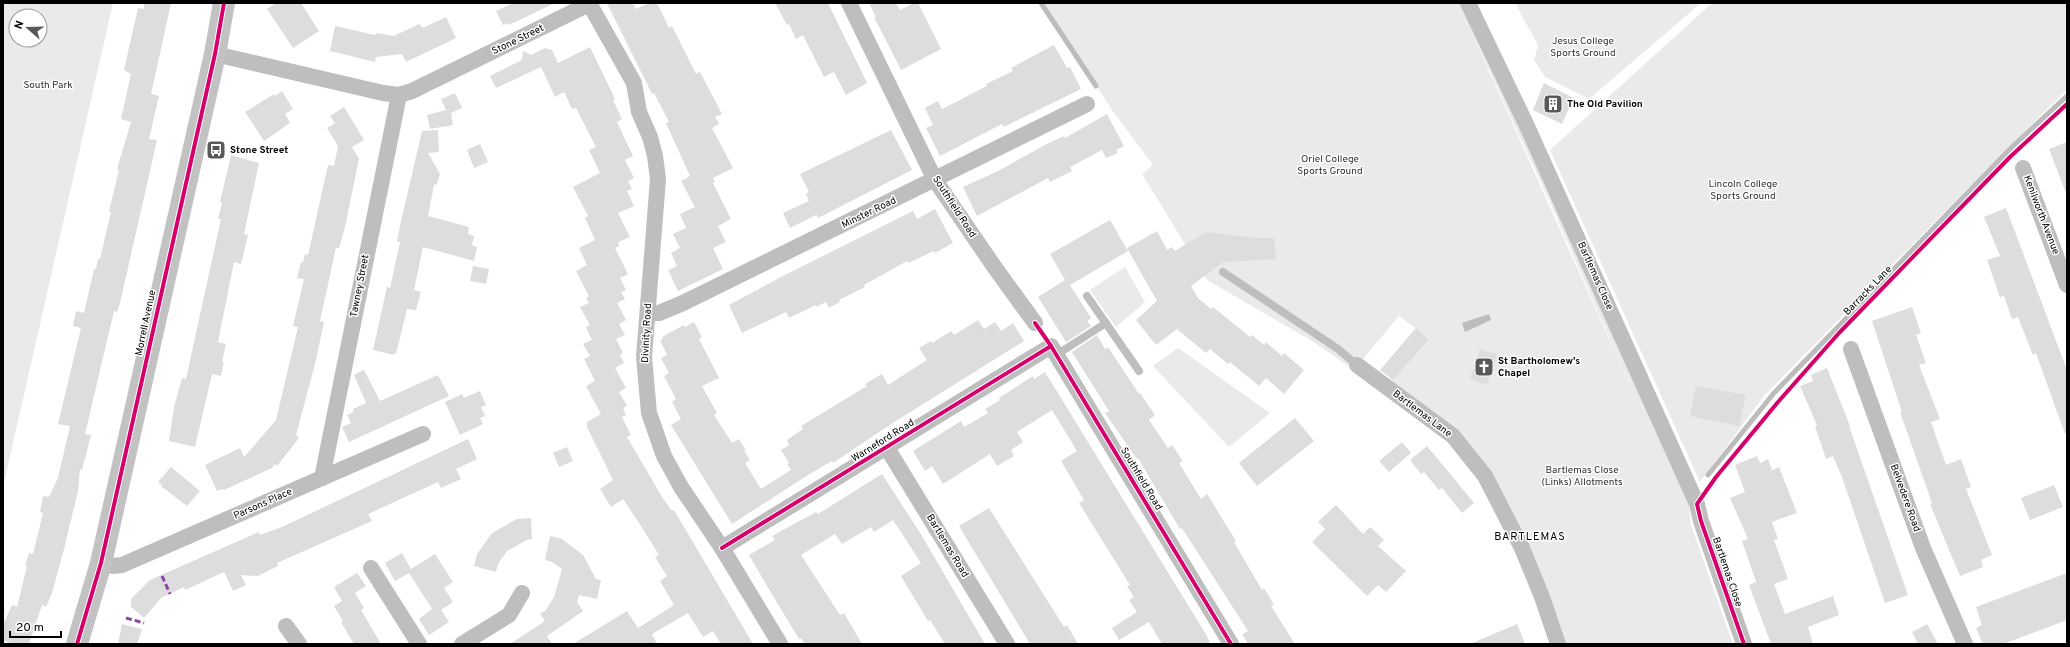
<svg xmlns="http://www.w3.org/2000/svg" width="2070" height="647" viewBox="0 0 2070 647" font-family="Overpass,sans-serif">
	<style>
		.green { fill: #eaeaea; fill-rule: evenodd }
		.water { fill: #bcbcbc }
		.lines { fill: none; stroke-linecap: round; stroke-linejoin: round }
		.stream { stroke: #bcbcbc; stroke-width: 5 }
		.building { fill: #ddd }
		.lane { stroke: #bebebe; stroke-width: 8 }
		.street { stroke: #bebebe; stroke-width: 16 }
		.secondary { stroke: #c2c2c2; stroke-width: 22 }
		.quiet { stroke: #8e44ad; stroke-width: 3; stroke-dasharray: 6 3; stroke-linecap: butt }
		.cycleway-casing { stroke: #fff; stroke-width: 6 }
		.cycleway { stroke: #d6006c; stroke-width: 4 }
		.labels { text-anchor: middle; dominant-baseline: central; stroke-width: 3; stroke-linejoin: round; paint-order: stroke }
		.street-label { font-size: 10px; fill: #000; stroke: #fff }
		.park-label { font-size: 10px; fill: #303030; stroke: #fff }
		.poi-label { font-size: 10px; font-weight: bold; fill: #000; stroke: #fff; text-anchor: start }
		.neighbourhood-label { font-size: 11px; letter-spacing: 1px; fill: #000; stroke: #fff }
	</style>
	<rect width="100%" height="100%" fill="#fff"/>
	<g class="green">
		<path d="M 3,3 L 113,3 L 3,487 ZM 16,16 L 40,16 L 40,40 L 16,40 Z"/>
		<path d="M 1044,3 L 1463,3 L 1689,504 L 1691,525 L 1733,644 L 1564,644 L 1483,467 L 1389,384 L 1429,338 L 1399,316 L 1354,370 L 1312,341 L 1207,280 L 1142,174 L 1153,165 L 1112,110 ZM 1462,11 L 1548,198 L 1636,399 Z"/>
		<polygon points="1515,3 1701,3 1589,99 1545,77 1534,60 1538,45"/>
		<polygon points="1712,3 2067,3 2067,89 1897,260 1764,396 1700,482 1550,150"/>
		<polygon points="1125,267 1145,302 1116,327 1090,290"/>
		<polygon points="1178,348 1270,413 1229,447 1153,366"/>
	</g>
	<polygon class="water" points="1489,314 1491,320 1465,332 1462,323"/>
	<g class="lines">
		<g class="stream">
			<polyline points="1041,3 1096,86"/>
			<polyline points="1708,475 1774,393 2012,147 2067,96"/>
		</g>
	</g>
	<g class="building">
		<polygon points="144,3 171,3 151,94 159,96 149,139 157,140 120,303 117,312 114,311 85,434 91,435 82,470 80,469 78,491 64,549 52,593 46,607 42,605 29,644 14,644 3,641 3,625 12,605 17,607 27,566 25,566 29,553 33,554 43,513 40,512 43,496 49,497 58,478 70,426 58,424 81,328 73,326 76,311 84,313 94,269 96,269 98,259 100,259 111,212 109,211 119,170 117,169 131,122 121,119 131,74 124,70 138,8 144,9"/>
		<polygon points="277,3 301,3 319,31 293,48 267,9"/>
		<polygon points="513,3 555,3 509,25 508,23 503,25 496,11"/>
		<polygon points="607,3 633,3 636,9 649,3 657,3 669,28 672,26 696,74 700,72 722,114 715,117 719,124 712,128 733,168 713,178 715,182 713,183 731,219 718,226 726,242 713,248 723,269 678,291 668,270 677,266 671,253 680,248 673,234 686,228 680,214 695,207 681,181 690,176 666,123 669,122 654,93 652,94"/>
		<polygon points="775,3 828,3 867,83 846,95 834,72 824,77 803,35 796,39 789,24 787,25"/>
		<polygon points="869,3 896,3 900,10 914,3 918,3 941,49 901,70 874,17 876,17"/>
		<polygon points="446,17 456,38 406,62 402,54 376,57 375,62 330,51 335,26 375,35 377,33 394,36 419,24 423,28"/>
		<polygon points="1054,45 1067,68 1070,67 1081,89 1004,127 1002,124 940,156 926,128 933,125 925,108 938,101 942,109 987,86 986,84 1013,71 1011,68"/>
		<polygon points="590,47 615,99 613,100 622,119 617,122 633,156 625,160 634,178 628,181 632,189 627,191 634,206 618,213 630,237 618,242 619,246 615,248 628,274 620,278 626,290 621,292 625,299 617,303 626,320 619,324 625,335 616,339 623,353 620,355 624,363 615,368 626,388 619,392 627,406 623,408 626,415 622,417 631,435 627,437 662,497 672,511 674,510 753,644 721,644 713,631 703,637 688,613 652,634 657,644 573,644 627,611 638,628 674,605 660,581 667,576 655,557 659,555 641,526 623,499 611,507 600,489 613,480 587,427 587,422 601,414 586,386 595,381 584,359 590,356 583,344 592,340 586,327 590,325 580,307 589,303 586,298 589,296 576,271 587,265 579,248 595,240 585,218 588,216 573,187 600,173 589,150 596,147 576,108 572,109 564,92 555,97 541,67 496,88 490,76 522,60 523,51 531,55 545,48 552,50 558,63"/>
		<polygon points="1544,83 1574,98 1562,124 1533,110"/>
		<polygon points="282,91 293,109 285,114 290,123 264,141 245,112 274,94 275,96"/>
		<polygon points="455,93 462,108 451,113 453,125 430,129 427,115 446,110 441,99"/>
		<polygon points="344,107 364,140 352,147 359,159 345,227 339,248 336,248 320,321 324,322 315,364 296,435 299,438 277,466 275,464 272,468 224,490 223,489 217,491 205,465 240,448 244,457 276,420 298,327 293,326 304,279 297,278 301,262 303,263 305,254 308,255 328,165 334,166 338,146 327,128 335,123 330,116"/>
		<polygon points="1107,114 1124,146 1116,150 1118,153 1106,158 1102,150 1070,167 1072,171 1050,182 1048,178 977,216 963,187 998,171 1043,146 1064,136 1065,138"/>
		<polygon points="438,130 439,152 428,153 440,174 437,184 434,185 428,216 469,227 468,234 474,236 472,245 477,247 474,261 423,247 414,290 421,292 416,310 407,309 396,354 394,353 394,355 373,350 387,287 390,288 400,242 397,241 402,217 422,131"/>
		<polygon points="891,130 912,170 818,218 816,215 790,228 783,213 809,201 806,194 809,192 800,174"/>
		<polygon points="2067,142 2067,193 2066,193 2049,149"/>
		<polygon points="480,144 488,162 474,168 467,150"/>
		<polygon points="231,155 259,163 244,234 248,235 241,264 234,262 218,342 226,344 222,362 224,362 221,376 212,374 195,447 169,441 174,407 182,378 186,379 221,219 218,219 222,203 220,202"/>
		<polygon points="2006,208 2067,370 2067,433 2065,434 2036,353 2033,355 2018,317 2012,319 2004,296 2000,297 1987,260 2000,256 1984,217"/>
		<polygon points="935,209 953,243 935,253 934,251 908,263 907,261 864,285 865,287 839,300 840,302 829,308 826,302 816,307 816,305 789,318 786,312 742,333 729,305 783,276 913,211 917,219"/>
		<polygon points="1110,220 1128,251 1070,285 1091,318 1087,321 1091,326 1066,342 1038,297 1065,280 1050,254"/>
		<polygon points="1157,231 1167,250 1172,247 1175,251 1206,232 1256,238 1274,238 1276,259 1223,262 1191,286 1198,298 1211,309 1213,307 1250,337 1252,335 1264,345 1266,342 1282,356 1284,353 1304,370 1284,394 1266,378 1259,386 1230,362 1228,364 1210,349 1206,353 1177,329 1156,345 1136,320 1157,301 1127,248"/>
		<polygon points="473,266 489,269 486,284 470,281"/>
		<polygon points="1912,307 1921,333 1916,335 1926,363 1919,365 1940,419 1931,422 1946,465 1961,459 1971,487 1966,489 1992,555 1981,560 1983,567 1960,576 1930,504 1932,503 1900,412 1902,412 1872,321"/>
		<polygon points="978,320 984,329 995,322 1001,331 1013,323 1024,341 888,426 833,463 832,461 808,475 732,524 671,425 681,419 672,402 676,399 664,376 669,373 661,358 667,355 660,340 663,339 662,337 684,325 685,327 694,322 702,337 699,339 719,378 702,386 717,413 714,415 732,443 739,439 746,450 744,451 750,460 745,463 761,489 791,470 787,464 789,463 781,450 789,445 787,440 803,429 801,426 867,386 865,384 882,374 888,385 927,360 919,348 931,341 932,343 951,331 954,335"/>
		<polygon points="1416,328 1429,339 1393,380 1380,370"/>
		<polygon points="1097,335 1105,349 1108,347 1139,394 1140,393 1155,415 1149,420 1168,448 1172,445 1183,461 1179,463 1201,499 1207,494 1236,541 1234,542 1262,590 1264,588 1274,605 1271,606 1295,644 1248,644 1242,634 1248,631 1182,528 1180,529 1138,458 1137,459 1105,413 1109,411 1072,352"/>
		<polygon points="1480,349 1497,354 1487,385 1470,379"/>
		<polygon points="1827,368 1850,426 1849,426 1908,595 1885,603 1842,477 1833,456 1826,459 1815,426 1817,425 1800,386 1813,381 1811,375"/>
		<polygon points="364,370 380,401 438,375 449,396 349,442 342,427 351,423 347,415 354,412 353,409 366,403 354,375"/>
		<polygon points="1045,372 1207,636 1210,644 1162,644 1149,622 1119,640 1112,628 1137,612 1129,600 1134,597 1127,586 1130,585 1079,503 1084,500 1061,461 1077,451 1052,410 1017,432 1023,442 1011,450 1014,456 997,466 990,454 943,484 932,466 925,471 913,451 961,421 964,427 988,413 985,409 1000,400 999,398 1033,376 1034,379"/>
		<polygon points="1696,386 1746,395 1739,426 1690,416"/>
		<polygon points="480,391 486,405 481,407 485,416 480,418 483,424 460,435 445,402 462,394 464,398"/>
		<polygon points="1295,418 1314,441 1257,486 1239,463"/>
		<polygon points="468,439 477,459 456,469 461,479 441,488 438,482 368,514 372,521 277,563 278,566 258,576 241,575 246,585 233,591 224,572 185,590 184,587 161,598 144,618 131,607 131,599 150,580 259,532 260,535 282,527"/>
		<polygon points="1402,442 1411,453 1389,472 1379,461"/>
		<polygon points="1427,446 1474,503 1462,513 1442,488 1439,490 1424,472 1421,474 1410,460"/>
		<polygon points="567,447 573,461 559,467 553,453"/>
		<polygon points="1757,456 1760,463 1768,459 1772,470 1779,467 1797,513 1772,522 1778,539 1774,540 1788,579 1774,584 1785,614 1833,596 1839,615 1808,627 1813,644 1771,644 1749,585 1756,582 1742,541 1748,539 1730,498 1745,492 1735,465"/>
		<polygon points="171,467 200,491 187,506 161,486 162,485 158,482"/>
		<polygon points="882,474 922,536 985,644 945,644 930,620 928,621 901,576 921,563 893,520 874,532 871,527 842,544 835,534 801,555 840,615 844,613 862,644 805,644 801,638 799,639 770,591 749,555 775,540 772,536 816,512 818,514"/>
		<polygon points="2054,485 2063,507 2030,520 2021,498"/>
		<polygon points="1336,505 1363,534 1370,527 1384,540 1378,546 1406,571 1386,592 1378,585 1367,596 1312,542 1325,529 1318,522"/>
		<polygon points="989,508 1064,627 1067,625 1078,644 1030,644 959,526"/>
		<polygon points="531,518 532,539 527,540 507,551 498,564 496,572 474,566 477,554 492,533 517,519"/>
		<polygon points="550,536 562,539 583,555 596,579 601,580 597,599 579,595 577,602 583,611 547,636 552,644 510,644 545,621 540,614 546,610 554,597 562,569 552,562 545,560"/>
		<polygon points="402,553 411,569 435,554 453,582 444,588 453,602 441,610 449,622 429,635 419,619 432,609 409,573 395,581 385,563"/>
		<polygon points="357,573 366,586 355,593 364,608 361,610 381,644 354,644 341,622 343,621 334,606 342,601 334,587"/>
		<polygon points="2067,573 2067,620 2003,644 1983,644 1976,628 1982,625 1976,607"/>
		<polygon points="122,624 142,629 137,644 118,644"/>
		<polygon points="1517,624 1525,644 1470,644"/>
		<polygon points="1927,624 1938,644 1918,644 1912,632"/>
	</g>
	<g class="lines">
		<g class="lane">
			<polyline points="1223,272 1338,349 1357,365"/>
			<polyline points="1087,296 1139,371"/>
			<polyline points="1056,355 1106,323"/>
		</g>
		<g class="street">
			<polyline points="589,3 634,83 639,112 650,137 655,156 658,179 644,357 649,413 664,456 681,487 722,548 780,644"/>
			<polyline points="849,3 935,180 993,265 1035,323"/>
			<polyline points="1468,3 1526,124 1697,504 1701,521 1744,644"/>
			<polyline points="215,54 383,93 399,95 412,91 589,4"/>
			<polyline points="2023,168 2067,285"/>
			<polyline points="648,313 659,313 683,303 1087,104"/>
			<polyline points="1851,349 1923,548 1965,644"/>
			<polyline points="1357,365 1453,436 1485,476 1522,548 1542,597 1558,644"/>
			<polyline points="887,448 1007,644"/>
			<polyline points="322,478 399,95"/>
			<polyline points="722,548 1051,346 1231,644"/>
			<polyline points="101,563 113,566 122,565 423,434"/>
			<polyline points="371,568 419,644"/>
			<polyline points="286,626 299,644"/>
			<polyline points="462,644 509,615 522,593"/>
		</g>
		<polyline class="secondary" points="77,644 101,563 215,54 224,3"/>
		<g class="quiet">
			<polyline points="162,576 170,594"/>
			<polyline points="126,618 144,623"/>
		</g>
		<g class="cycleway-casing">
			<g id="cycleway">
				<polyline points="1035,323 1051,346 1231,644"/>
				<polyline points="722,548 1051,346"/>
				<polyline points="77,644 101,563 215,54 224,3"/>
				<polyline points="1744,644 1701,521 1697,504 1716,477 1778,402 1839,333 2010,157 2067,104"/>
			</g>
		</g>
		<use href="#cycleway" class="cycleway"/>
	</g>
	<defs>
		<g id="building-square" transform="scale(1)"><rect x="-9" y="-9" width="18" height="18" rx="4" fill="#595959" stroke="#fff"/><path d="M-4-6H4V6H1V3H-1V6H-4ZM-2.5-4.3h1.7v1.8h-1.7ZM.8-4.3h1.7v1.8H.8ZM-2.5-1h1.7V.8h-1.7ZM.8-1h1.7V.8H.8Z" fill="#fff"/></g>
		<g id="bus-square" transform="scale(1)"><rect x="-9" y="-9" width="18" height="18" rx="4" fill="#595959" stroke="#fff"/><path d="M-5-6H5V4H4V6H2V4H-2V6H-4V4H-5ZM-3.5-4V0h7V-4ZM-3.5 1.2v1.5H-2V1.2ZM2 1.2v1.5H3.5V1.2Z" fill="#fff"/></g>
		<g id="church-square" transform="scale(1)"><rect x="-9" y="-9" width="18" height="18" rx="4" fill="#595959" stroke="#fff"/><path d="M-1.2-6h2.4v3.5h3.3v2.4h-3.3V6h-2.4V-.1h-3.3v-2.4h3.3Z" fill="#fff"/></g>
	</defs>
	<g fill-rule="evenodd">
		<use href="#building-square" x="1553" y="104"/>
		<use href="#bus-square" x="216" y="150"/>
		<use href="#church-square" x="1484" y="367"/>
	</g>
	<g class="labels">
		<g class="street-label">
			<text transform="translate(518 40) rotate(-26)">Stone Street</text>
			<text transform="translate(954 207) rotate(57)">Southfield Road</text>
			<text transform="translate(869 213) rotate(-26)">Minster Road</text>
			<text transform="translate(2041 215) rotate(69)">Kenilworth Avenue</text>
			<text transform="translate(1595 276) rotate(66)">Bartlemas Close</text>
			<text transform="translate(360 286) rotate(-79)">Tawney Street</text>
			<text transform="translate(1868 291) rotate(-46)">Barracks Lane</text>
			<text transform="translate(146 323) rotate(-78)">Morrell Avenue</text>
			<text transform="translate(647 333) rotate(-87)">Divinity Road</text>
			<text transform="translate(1422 414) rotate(37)">Bartlemas Lane</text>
			<text transform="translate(883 441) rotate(-32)">Warneford Road</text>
			<text transform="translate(1141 479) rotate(59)">Southfield Road</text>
			<text transform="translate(1905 498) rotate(70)">Belvedere Road</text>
			<text transform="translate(263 504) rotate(-24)">Parsons Place</text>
			<text transform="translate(947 546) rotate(59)">Bartlemas Road</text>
			<text transform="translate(1727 572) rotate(71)">Bartlemas Close</text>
		</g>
		<g class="park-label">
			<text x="1583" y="41">Jesus College<tspan x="1583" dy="12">Sports Ground</tspan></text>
			<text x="48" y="85">South Park</text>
			<text x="1330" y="159">Oriel College<tspan x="1330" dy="12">Sports Ground</tspan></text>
			<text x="1743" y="184">Lincoln College<tspan x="1743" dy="12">Sports Ground</tspan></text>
			<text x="1582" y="470">Bartlemas Close<tspan x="1582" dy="12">(Links) Allotments</tspan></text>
		</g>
		<g class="poi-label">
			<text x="1567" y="104">The Old Pavilion</text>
			<text x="230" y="150">Stone Street</text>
			<text x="1498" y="361">St Bartholomew's<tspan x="1498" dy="12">Chapel</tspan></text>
		</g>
		<g class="neighbourhood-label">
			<text x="1530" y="537">BARTLEMAS</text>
		</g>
	</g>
	<rect width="2070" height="647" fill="none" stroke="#000000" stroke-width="8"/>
	<g transform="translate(28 28) rotate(290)"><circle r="19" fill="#ffffff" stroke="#999999"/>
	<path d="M0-3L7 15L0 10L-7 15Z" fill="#595959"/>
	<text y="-6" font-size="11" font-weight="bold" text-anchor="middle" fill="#000000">N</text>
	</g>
	<path d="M10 631v6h51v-6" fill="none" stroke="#000000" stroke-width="2"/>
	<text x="16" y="631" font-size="12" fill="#000000" stroke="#ffffff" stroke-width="3" paint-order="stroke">20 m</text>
</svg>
